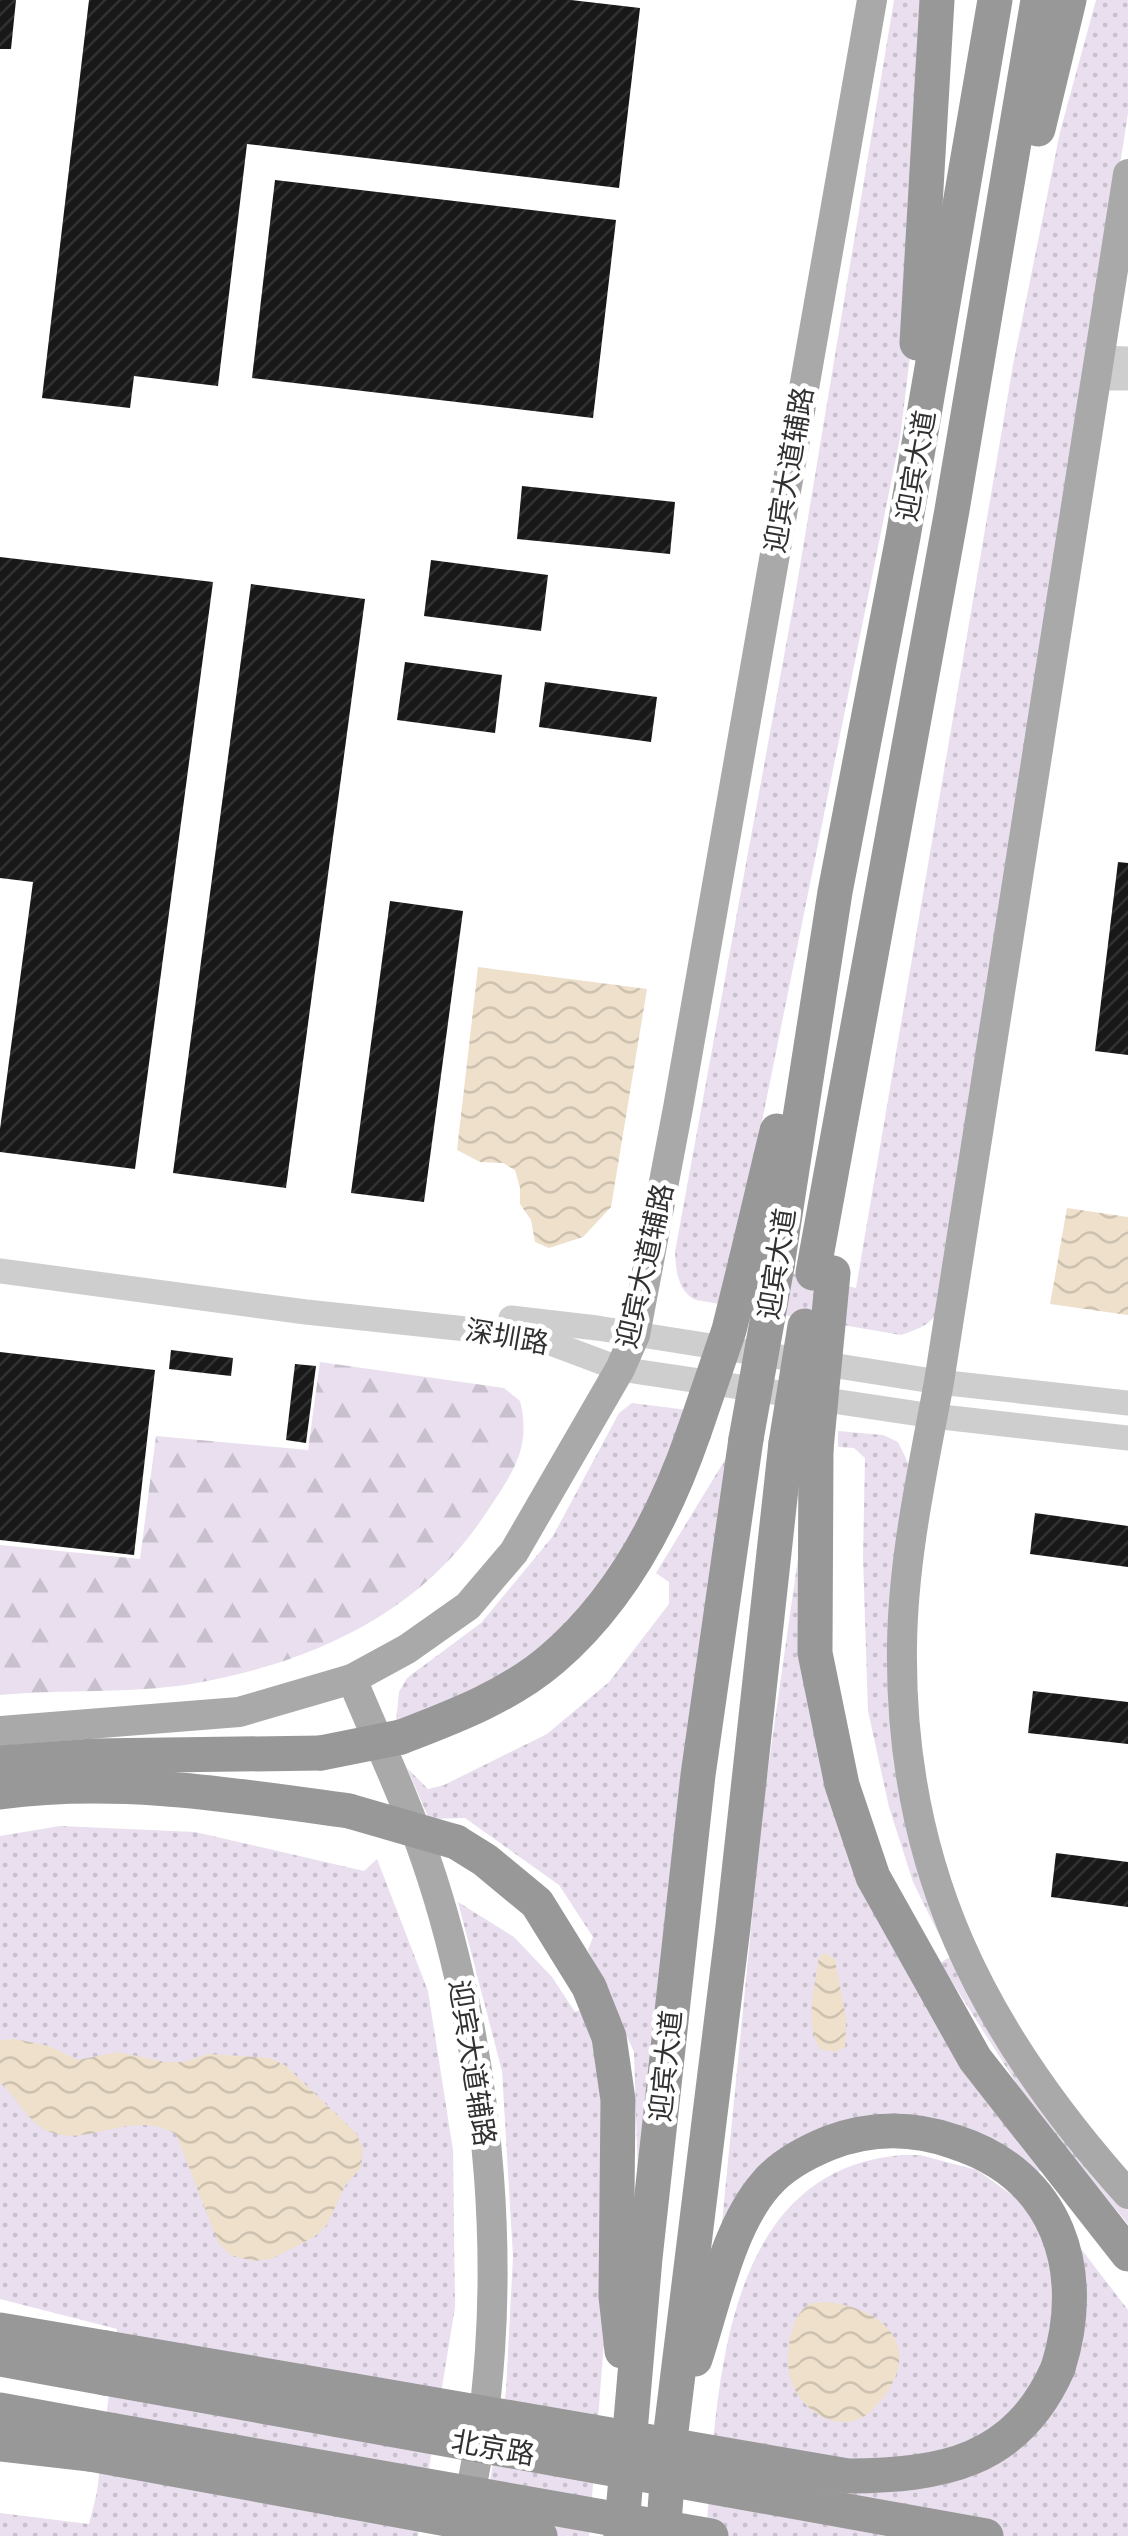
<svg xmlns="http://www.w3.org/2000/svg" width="1128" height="2536" viewBox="0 0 1128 2536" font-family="Poppins,'Noto Sans SC',sans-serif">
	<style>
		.grass { fill: url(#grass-dots) }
		.forest { fill: url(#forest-firs) }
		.water { fill: url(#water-waves) }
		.building { fill: url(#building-hatch) }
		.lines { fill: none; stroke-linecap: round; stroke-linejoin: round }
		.minor { stroke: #cecece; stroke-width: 25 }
		.major { stroke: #a9a9a9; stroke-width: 30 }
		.highway { stroke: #989898; stroke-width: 35 }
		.highway-bridge { stroke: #989898; stroke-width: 35 }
		.labels { text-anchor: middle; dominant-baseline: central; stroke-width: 10; stroke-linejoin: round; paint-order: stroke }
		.street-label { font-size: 28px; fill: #313131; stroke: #fff }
	</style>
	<defs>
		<pattern id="grass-dots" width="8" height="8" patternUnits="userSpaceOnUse" patternTransform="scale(2.5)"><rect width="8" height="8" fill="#e9dfee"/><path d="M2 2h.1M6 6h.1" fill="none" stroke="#c8c0cd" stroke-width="1.8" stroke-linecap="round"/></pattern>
		<pattern id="forest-firs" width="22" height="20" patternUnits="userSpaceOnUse" patternTransform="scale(2.5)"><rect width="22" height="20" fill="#e9dfee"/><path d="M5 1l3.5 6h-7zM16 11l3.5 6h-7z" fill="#c8c0cd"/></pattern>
		<pattern id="water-waves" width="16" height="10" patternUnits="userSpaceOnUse" patternTransform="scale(2.5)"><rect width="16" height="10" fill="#eee0cb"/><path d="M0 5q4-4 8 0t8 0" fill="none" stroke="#cdc1af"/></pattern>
		<pattern id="building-hatch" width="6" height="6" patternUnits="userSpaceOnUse" patternTransform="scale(2.5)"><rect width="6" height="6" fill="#181818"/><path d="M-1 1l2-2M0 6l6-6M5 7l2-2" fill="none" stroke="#313131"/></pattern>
	</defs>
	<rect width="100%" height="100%" fill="#fff"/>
	<g class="grass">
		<path d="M 894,0 L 931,0 L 911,349 L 900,438 L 734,1260 L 856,1288 L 1013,365 L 1060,132 L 1096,0 L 1128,0 L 1128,113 L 942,1304 C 933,1324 921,1328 901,1335 L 696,1300 C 678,1292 676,1271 675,1252 L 795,596 Z"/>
		<polygon points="632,1403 695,1411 598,1604 544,1658 395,1732 399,1692 407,1678 481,1623 553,1536 619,1413"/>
		<polygon points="838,1431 883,1435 898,1442 912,1471 893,1650 930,1900 1128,2204 1128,2224 1034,2111 940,1963 950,1957 913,1882 889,1807 868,1711 863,1557 865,1458 854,1448 838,1447"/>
		<polygon points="734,1445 639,2209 634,2052 588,1950 593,1937 559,1885 465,1818 429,1819 407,1768 428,1789 444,1785 547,1734 609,1682 669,1604 669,1582 656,1573"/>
		<polygon points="806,1502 826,1767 1045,2170 1032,2173 849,2127 719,2253 764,1797"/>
		<polygon points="60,1826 195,1832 364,1871 377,1859 428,1991 453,2150 455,2307 418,2536 0,2536 0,2513 89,2524 97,2492 117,2329 0,2299 0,1836"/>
		<polygon points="458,1902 514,1937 552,1977 575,2012 588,2007 606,2054 611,2250 589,2536 480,2536 506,2391 513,2256 502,2071"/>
		<path d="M 902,2155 L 920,2155 L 977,2170 L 1012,2195 L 1029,2181 L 1128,2310 L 1128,2536 L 706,2536 C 717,2397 718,2170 902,2155 Z"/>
	</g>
	<path class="forest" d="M 320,1362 L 504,1388 L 520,1401 C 532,1448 512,1474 486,1513 C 420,1615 308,1664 191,1684 C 129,1694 63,1689 0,1695 L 0,1545 L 140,1559 L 156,1436 L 308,1450 Z"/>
	<g class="water">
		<polygon points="478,967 647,989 611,1207 583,1237 549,1248 535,1242 531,1220 520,1204 520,1188 515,1170 503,1163 480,1162 457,1150"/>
		<polygon points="1067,1208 1128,1217 1128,1315 1050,1304"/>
		<path d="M 825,1953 L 835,1959 L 846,2018 L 845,2047 L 836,2052 L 820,2049 C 804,2024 815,1985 819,1957 Z"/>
		<path d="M 15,2039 L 49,2046 L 78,2060 L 118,2052 L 165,2062 L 184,2062 L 209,2054 L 270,2058 L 286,2066 L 356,2133 L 363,2149 L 361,2167 L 345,2186 L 327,2225 L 314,2237 L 271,2259 L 253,2261 L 230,2255 L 218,2242 L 176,2134 C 129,2107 85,2152 44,2129 C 26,2119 17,2096 0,2083 L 0,2040 Z"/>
		<path d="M 826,2302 C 893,2309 927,2356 872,2410 C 845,2437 804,2415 792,2383 C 784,2364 788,2315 810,2304 C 815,2302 820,2303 826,2302 Z"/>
	</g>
	<g class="building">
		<polygon points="0,0 16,0 11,49 0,49"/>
		<polygon points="89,0 571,0 640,8 619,188 247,144 218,386 134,376 130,408 42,398"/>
		<polygon points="275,180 616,220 593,418 252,378"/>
		<polygon points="522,486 675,502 670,554 517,539"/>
		<polygon points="0,557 213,582 135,1169 0,1152 0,1129 33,882 0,878"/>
		<polygon points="431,560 548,575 541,631 424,616"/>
		<polygon points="251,584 365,599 286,1188 173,1173"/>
		<polygon points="405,662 502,675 495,733 397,720"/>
		<polygon points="545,682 657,697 651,742 539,727"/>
		<polygon points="1118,862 1128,863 1128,1055 1095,1051"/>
		<polygon points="390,901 463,911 424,1202 351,1193"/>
		<polygon points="171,1350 233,1358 231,1376 169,1369"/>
		<polygon points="0,1352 155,1370 134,1555 0,1540"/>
		<polygon points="295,1364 316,1366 306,1443 286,1440"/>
		<polygon points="1035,1513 1128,1526 1128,1567 1030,1554"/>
		<polygon points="1033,1691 1128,1702 1128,1744 1028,1733"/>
		<polygon points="1056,1853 1128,1862 1128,1907 1051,1897"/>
	</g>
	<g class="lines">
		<g class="minor">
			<polyline points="1100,358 1128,359"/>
			<polyline points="1097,378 1128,378"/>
			<polyline points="0,1271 306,1312 532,1336 620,1369 933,1416 1128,1438"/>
			<polyline points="511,1318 597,1328 939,1382 1128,1403"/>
		</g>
		<g class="major">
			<path d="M 1128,174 L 939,1382 C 923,1469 903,1557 902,1646 C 899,1868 982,2032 1128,2194"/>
			<polyline points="0,1731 239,1712 352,1679"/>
			<path d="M 465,2514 C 517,2309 492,2039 419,1840 C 400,1786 374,1733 352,1679 L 407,1649 L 468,1606 L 514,1552 L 620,1369 L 635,1335 L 678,1108 L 872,0"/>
		</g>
		<g class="highway">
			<polyline points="1038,129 1069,0"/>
			<polyline points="917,343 937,0"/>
			<polyline points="746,1261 777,1131"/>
			<polyline points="777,1266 835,892 903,537 995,0"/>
			<polyline points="813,1273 952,510 1038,0"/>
			<polyline points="816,1449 815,1653 842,1785 873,1877 975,2059 1128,2254"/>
			<path d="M 401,1737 C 453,1717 509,1696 552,1659 C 620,1601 665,1516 694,1432"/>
			<polyline points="0,1763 94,1756 321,1753"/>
			<path d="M 0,1792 C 117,1776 233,1795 349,1811"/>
			<polyline points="456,1842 485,1860 537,1903 589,1987 609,2037 618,2100 616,2296 622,2351"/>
			<polyline points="0,2330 106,2348"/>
			<polyline points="0,2359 105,2378"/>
			<path d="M 695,2359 C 713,2305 728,2227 766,2184 C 782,2165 807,2152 829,2143 C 872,2127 912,2127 955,2142 C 1058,2175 1089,2270 1058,2368"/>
			<polyline points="0,2410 93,2427"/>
			<polyline points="0,2444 90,2454"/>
			<polyline points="621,2536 645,2258 698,1775 746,1439"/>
			<polyline points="663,2536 671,2431 733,1927 786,1443"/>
		</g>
		<g class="highway-bridge">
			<polyline points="694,1432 729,1330 746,1261"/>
			<polyline points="746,1439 777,1266"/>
			<polyline points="786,1443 805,1326"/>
			<polyline points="816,1449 833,1273"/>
			<polyline points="321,1753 401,1737"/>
			<polyline points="349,1811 456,1842"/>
			<path d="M 106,2348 L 848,2476 C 942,2475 1016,2463 1058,2368"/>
			<polyline points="105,2378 986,2536"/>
			<polyline points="93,2427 711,2536"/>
			<polyline points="90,2454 540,2536"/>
		</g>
	</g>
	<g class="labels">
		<g class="street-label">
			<text transform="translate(916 466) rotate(-80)">迎宾大道</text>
			<text transform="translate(789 470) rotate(-80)">迎宾大道辅路</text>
			<text transform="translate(777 1264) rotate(-81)">迎宾大道</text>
			<text transform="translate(645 1266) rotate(-77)">迎宾大道辅路</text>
			<text transform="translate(507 1337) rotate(10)">深圳路</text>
			<text transform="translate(472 2063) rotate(81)">迎宾大道辅路</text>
			<text transform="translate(666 2066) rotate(-84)">迎宾大道</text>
			<text transform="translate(493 2448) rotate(10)">北京路</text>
		</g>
	</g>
</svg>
